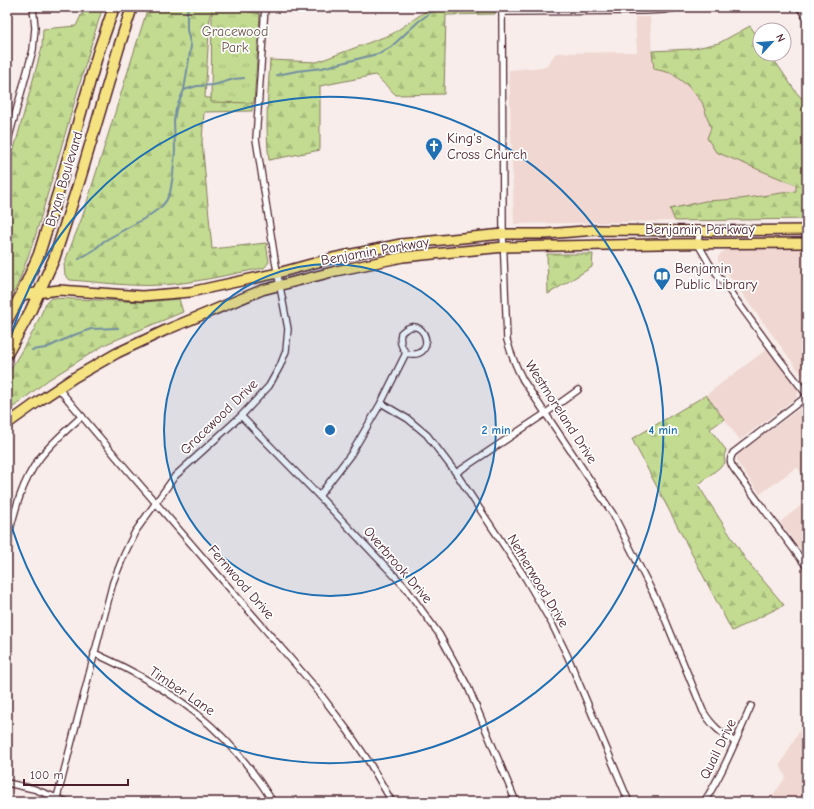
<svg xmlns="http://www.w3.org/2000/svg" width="814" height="809" viewBox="0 0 814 809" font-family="'Comic Neue',sans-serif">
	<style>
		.built { fill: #f0d7d1 }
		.forest { fill: url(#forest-firs); stroke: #867d5e }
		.park { fill: url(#park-tufts); stroke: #867d5e }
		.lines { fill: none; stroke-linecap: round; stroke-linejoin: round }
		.stream { stroke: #738ea1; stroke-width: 2 }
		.street-casing { stroke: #4a1f2b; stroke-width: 8 }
		.secondary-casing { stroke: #4a1f2b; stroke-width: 11 }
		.primary-casing { stroke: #4a1f2b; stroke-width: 12 }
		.highway-casing { stroke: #4a1f2b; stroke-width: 13 }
		.street { stroke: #fff; stroke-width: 5.5 }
		.secondary { stroke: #fff; stroke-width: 8 }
		.primary { stroke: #f5e382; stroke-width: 9 }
		.highway { stroke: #f5e382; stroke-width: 10 }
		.ring { fill: none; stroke: #1f6fb2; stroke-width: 2 }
		.labels { text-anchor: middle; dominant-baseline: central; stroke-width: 3.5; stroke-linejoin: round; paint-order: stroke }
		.park-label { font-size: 14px; fill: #6e574a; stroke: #fff }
		.poi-label { font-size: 14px; fill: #4a1f2b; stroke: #fff; text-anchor: start }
		.street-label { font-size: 14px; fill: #4a1f2b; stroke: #fff }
		.centre { fill: #1f6fb2; stroke: #fff; stroke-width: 2 }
		.ring-label { font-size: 12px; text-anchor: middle; font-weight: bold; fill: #1f6fb2; stroke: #fff; stroke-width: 3.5; stroke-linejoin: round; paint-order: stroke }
	</style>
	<defs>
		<pattern id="forest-firs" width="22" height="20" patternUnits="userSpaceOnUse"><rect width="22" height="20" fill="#c2db91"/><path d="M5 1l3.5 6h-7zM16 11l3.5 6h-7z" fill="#a8bc7d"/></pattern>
		<pattern id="park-tufts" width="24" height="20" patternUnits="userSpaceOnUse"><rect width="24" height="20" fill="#c2db91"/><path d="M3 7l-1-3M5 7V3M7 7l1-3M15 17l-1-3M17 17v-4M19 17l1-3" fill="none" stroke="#a8bc7d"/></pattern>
	</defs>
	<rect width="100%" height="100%" fill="#f8edea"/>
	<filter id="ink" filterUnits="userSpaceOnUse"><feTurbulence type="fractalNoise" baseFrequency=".025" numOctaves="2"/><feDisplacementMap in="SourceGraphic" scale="8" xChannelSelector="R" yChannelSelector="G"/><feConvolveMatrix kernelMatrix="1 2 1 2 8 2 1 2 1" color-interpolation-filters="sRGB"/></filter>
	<g filter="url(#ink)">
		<g class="built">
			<polygon points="635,17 650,17 652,51 691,49 805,182 805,219 514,224 509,70 546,67 556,53 637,52"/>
			<polygon points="728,249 807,249 807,382 718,261 718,257 721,253"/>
			<polygon points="767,349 798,390 798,393 797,397 740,440 706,395"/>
			<polygon points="803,406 807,406 807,480 797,467 760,494 737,462 737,455"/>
			<polygon points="807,501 807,558 780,522"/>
			<polygon points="807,718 807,802 768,802 786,777 780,765"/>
		</g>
		<g class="forest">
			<polygon points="85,7 103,7 94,35 35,237 18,284 7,306 7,175 42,47 43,29 76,26"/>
			<path d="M 148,7 L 259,7 L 258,17 L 210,14 L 205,98 L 253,98 L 252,111 L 204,112 L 202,141 L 212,249 L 266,243 L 269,262 L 264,268 C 230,274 196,283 161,285 C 131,287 100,282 70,280 L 65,275 L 64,264 L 83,215 Z"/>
			<path d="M 432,7 L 495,7 L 495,14 L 446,15 L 444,94 L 396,95 L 375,75 L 320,86 L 320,150 L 269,160 C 265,126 268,94 270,60 L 317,62 L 392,34 Z"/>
			<polygon points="750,26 760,40 760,54 770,54 796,92 807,104 807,219 675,221 670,209 705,201 740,199 796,191 796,185 716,152 707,138 711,128 702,102 687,85 671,73 654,69 652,51 691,49 719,43"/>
			<polygon points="547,254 593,254 592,267 548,294"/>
			<polygon points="51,298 143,302 179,299 183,312 106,344 48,380 7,412 7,375 34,330 46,303"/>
			<polygon points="706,395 724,419 710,429 726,450 724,456 725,463 698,485 746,560 784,605 732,631 632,439"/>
		</g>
		<polygon class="park" points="212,7 223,7 260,14 254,103 211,102"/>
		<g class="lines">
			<g class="stream">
				<polyline points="277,75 297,71 322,68 381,53 391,47 419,21 437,8 441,7"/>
				<polyline points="184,90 197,86 214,85 234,79 244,78"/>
				<polyline points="79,259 94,250 104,241 147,217 161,207 166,201 170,193 173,175 175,150 174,121 176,109 184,90 191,46 187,30 187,13 188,7"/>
				<polyline points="32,350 46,348 74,335 91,329 118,328"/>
			</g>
			<g class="street-casing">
				<g id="street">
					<path d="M 502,7 L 503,234 L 507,340 C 511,355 516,367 523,380 L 613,514 L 661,609 L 703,711 C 712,726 721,733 735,742"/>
					<polyline points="502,12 644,11 664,10 681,7"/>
					<polyline points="7,144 33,50 35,28 33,7"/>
					<polyline points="699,231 698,244 709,263 777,356 807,395"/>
					<polyline points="58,388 129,472 315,687 348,731 369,762 392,802"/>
					<path d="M 807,396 L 733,453 C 729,460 730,463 734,469 L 807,567"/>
					<polyline points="381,403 408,419 427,435 456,473 526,579 552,624 568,657 629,802"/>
					<polyline points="241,416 319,496 405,587 439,634 468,687 516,802"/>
					<polyline points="456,473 546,413 578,390"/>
					<path d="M 319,496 L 351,454 L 381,403 L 406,353 C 440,362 425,309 401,333 C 399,341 401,347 406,353"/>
					<path d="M 7,542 C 14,514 21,483 39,459 C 51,443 67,430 82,416"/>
					<path d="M 94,653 C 173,689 227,727 273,802"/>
					<polyline points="7,783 34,789 67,802"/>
					<polyline points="57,797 61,783 113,582 124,555 135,532 175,476 241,416 269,386 280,366 286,351 288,329 275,260 256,139 265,7"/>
					<path d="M 704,802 C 723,773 737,738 751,706"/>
				</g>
			</g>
			<g class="secondary-casing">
				<polyline id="secondary" points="801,7 807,16"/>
			</g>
			<g class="primary-casing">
				<g id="primary">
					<polyline points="21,295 59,290 142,296 190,292 278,273 333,258 401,244 503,234 546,234 596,230 699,231 807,230"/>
					<polyline points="7,424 39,401 75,377 117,353 166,330 262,290 336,271 403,257 504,247 659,244 807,243"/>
				</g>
			</g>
			<g class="highway-casing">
				<g id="highway">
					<polyline points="7,321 21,295 39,254 58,193 98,53 114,7"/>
					<polyline points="7,354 30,312 54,259 80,179 119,47 132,7"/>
				</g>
			</g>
			<use href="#street" class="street"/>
			<use href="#secondary" class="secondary"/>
			<use href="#primary" class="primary"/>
			<use href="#highway" class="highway"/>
		</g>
	</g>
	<circle cx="330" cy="430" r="166" fill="#1f6fb2" fill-opacity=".12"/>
	<g class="ring">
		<circle cx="330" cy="430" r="166"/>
		<path d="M8 347A333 333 0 1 1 8 513"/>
	</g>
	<defs>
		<g id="church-pin" transform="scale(0.9)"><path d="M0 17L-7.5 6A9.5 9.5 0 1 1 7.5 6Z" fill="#1f6fb2" stroke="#fff"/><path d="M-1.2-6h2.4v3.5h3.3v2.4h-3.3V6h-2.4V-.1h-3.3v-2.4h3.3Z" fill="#fff"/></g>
		<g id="library-pin" transform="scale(0.9)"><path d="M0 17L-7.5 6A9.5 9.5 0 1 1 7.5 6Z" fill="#1f6fb2" stroke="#fff"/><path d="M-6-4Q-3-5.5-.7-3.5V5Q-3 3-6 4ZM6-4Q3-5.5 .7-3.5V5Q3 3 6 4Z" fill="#fff"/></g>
	</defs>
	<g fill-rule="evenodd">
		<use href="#church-pin" x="434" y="146"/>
		<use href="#library-pin" x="662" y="276"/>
	</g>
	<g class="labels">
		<g class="park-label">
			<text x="235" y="31">Gracewood<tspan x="235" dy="16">Park</tspan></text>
		</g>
		<g class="poi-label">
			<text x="447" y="138">King's<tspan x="447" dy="16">Cross Church</tspan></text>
			<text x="675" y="268">Benjamin<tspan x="675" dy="16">Public Library</tspan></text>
		</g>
		<g class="street-label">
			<text transform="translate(64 179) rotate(-73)">Bryan Boulevard</text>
			<text x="700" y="229">Benjamin Parkway</text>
			<text transform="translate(375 251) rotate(-10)">Benjamin Parkway</text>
			<text transform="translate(561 412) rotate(57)">Westmoreland Drive</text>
			<text transform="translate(219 417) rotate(-44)">Gracewood Drive</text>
			<text transform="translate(398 565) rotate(49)">Overbrook Drive</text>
			<text transform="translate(538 581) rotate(59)">Netherwood Drive</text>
			<text transform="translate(241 582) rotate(49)">Fernwood Drive</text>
			<text transform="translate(182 691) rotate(34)">Timber Lane</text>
			<text transform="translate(718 749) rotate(-64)">Quail Drive</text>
		</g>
	</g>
	<circle cx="330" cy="430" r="6" class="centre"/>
	<g class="ring-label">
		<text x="496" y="434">2 min</text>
		<text x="663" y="434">4 min</text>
	</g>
	<rect width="814" height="809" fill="none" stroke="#fff" stroke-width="24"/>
	<rect x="12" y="12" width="790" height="785" fill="none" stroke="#4a1f2b" stroke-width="1.5" filter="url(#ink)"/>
	<g transform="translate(772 42) rotate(64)"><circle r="19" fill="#ffffff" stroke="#b7a5aa"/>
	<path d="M0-3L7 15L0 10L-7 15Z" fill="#1f6fb2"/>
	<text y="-6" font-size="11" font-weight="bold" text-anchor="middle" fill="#4a1f2b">N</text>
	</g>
	<path d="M24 779v6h104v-6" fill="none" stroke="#4a1f2b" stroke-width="2"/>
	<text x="30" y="779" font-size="12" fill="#4a1f2b" stroke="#ffffff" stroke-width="3" paint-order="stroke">100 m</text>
</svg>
